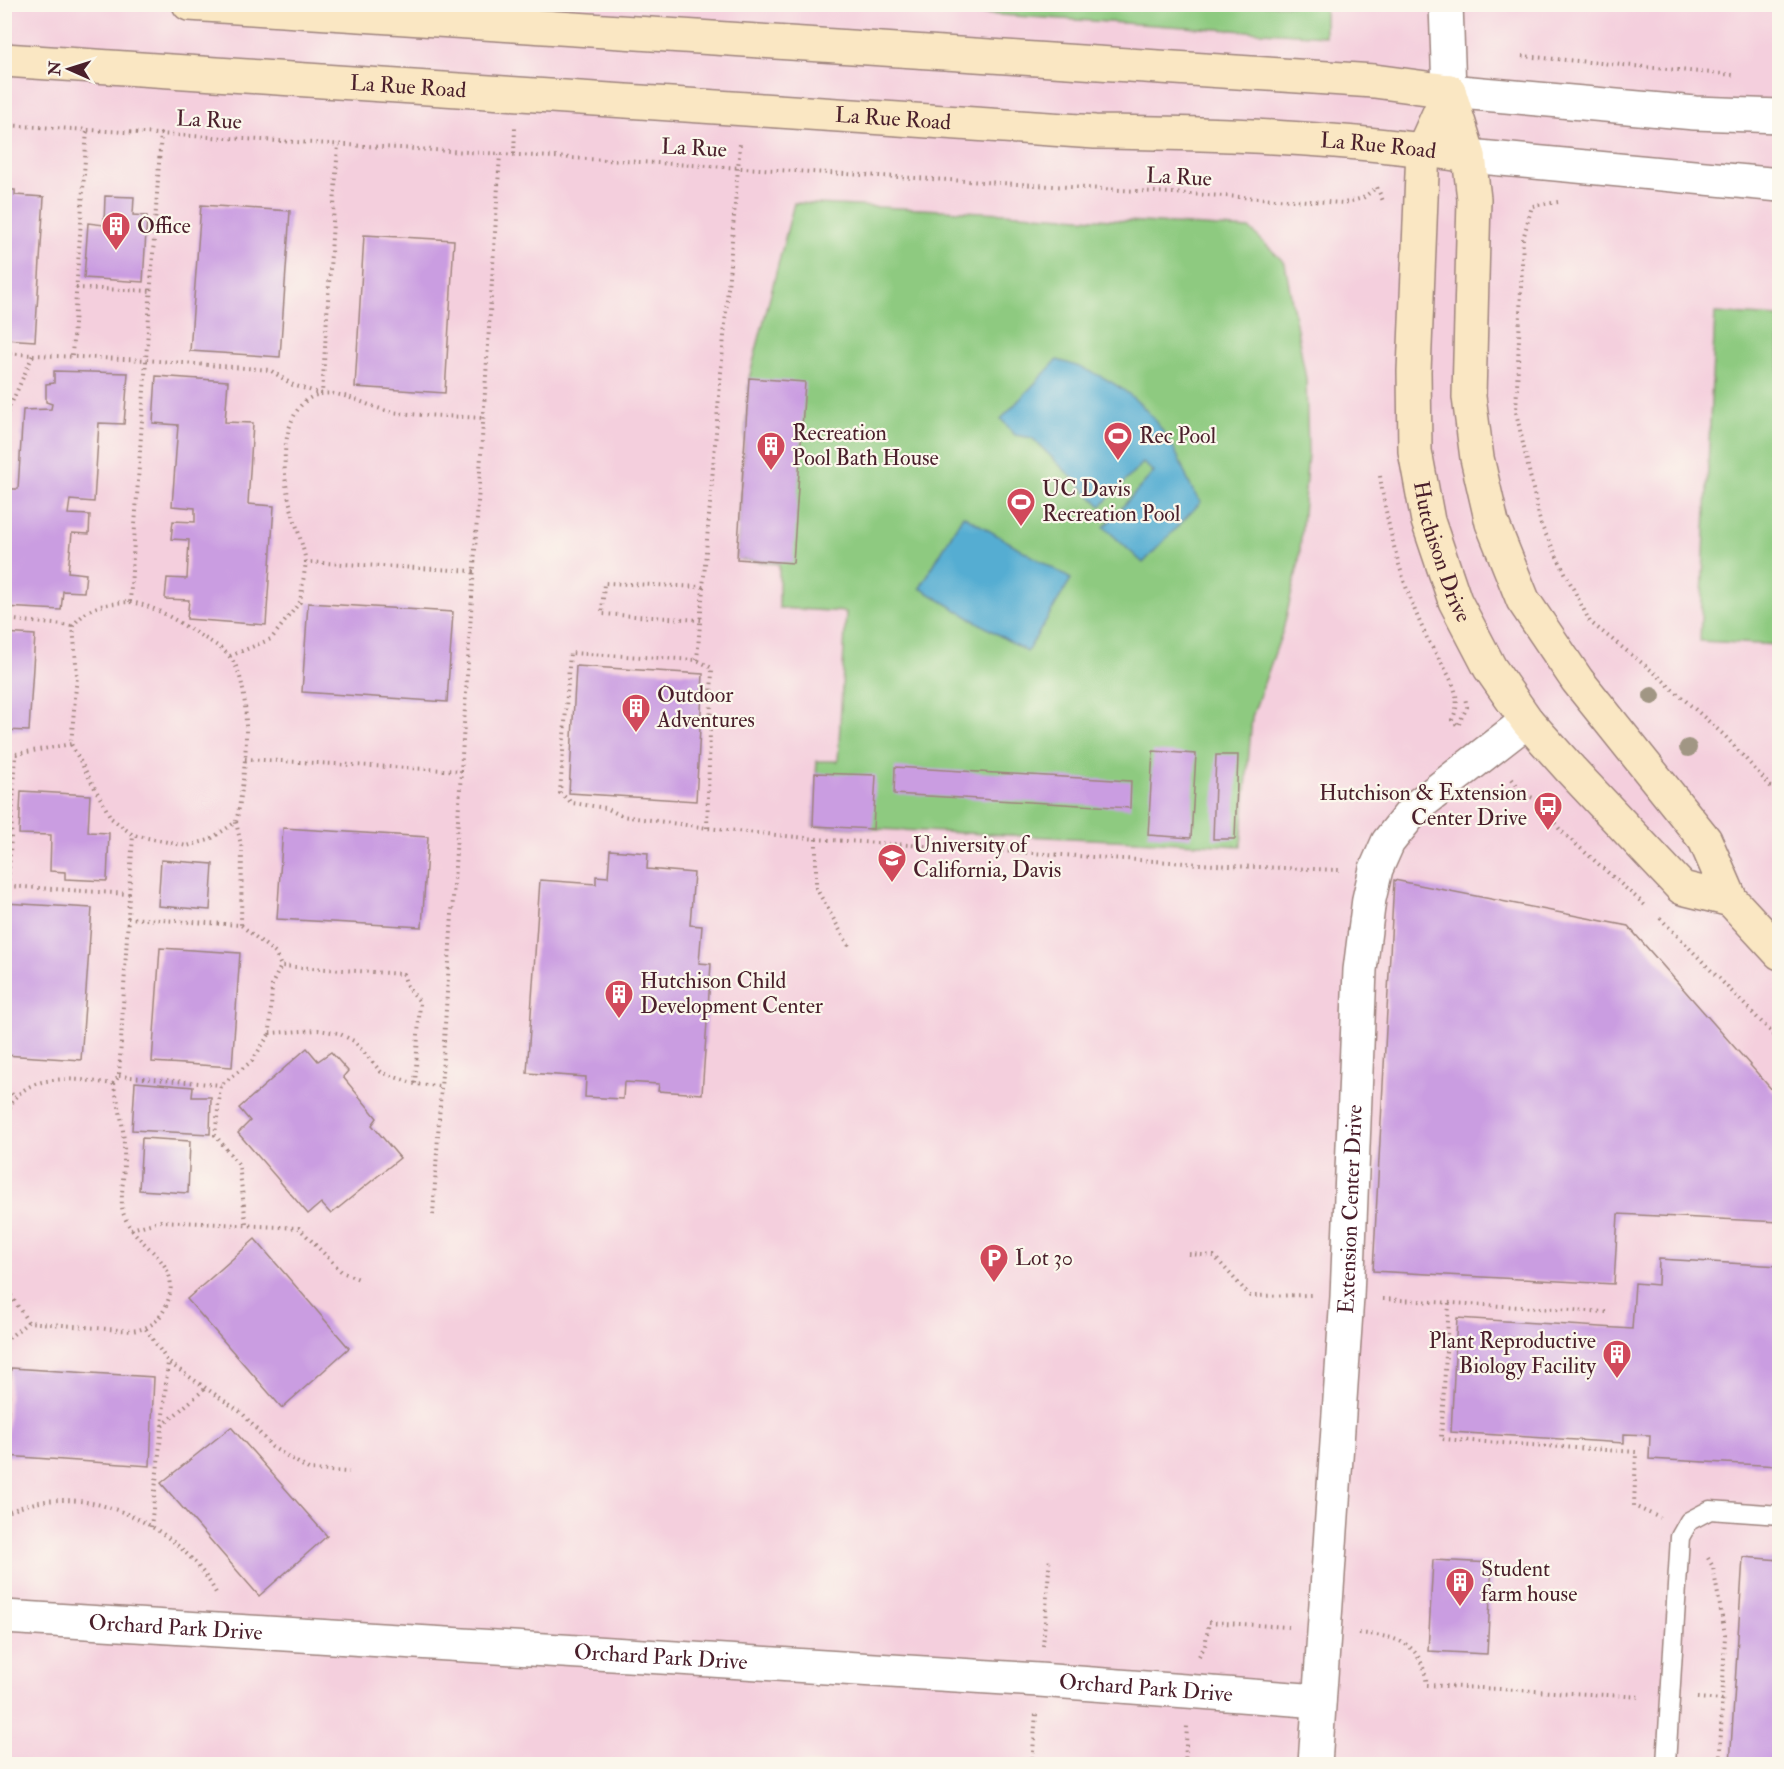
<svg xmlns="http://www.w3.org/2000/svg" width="1784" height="1769" viewBox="0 0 1784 1769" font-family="'IM FELL Double Pica',serif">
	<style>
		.built { fill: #f4cfdd }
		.green { fill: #8eca80; stroke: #6c7456; stroke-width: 1.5 }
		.water { fill: #54add2; stroke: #4f667e; stroke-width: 1.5 }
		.building { fill: #ca9de1 }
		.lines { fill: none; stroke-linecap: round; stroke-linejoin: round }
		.service-casing { stroke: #9e847e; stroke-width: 21 }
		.minor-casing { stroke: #9e847e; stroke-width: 36 }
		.tertiary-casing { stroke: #9e847e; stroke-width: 36 }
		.secondary-casing { stroke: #9e847e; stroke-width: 36 }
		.path { stroke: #9e847e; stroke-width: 4; stroke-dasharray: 1.5 4.5; stroke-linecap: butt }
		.service { stroke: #fff; stroke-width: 18 }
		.minor { stroke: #fff; stroke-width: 33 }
		.tertiary { stroke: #fff; stroke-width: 33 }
		.secondary { stroke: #fae7c3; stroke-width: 33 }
		.tree { fill: #a19684 }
		.labels { text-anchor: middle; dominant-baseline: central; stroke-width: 4.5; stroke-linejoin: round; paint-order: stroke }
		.street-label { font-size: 22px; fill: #4a1f2b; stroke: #fbf7ec }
		.poi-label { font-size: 22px; fill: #4a1f2b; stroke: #fbf7ec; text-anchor: start }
	</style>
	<rect width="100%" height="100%" fill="#fbf7ec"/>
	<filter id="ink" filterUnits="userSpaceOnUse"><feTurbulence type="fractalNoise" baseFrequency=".0167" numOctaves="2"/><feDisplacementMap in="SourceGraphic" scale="12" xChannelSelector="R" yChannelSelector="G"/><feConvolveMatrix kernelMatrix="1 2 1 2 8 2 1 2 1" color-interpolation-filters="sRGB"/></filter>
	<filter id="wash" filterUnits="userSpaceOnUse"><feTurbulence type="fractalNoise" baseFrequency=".008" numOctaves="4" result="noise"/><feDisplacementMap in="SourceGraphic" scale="24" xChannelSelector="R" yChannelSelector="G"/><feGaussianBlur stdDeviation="1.35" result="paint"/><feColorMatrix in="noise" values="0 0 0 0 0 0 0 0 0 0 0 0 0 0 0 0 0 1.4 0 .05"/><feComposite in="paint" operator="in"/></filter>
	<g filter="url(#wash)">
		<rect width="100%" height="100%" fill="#f2ead2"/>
		<rect class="built" x="5" y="5" width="1774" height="1759"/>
		<g class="green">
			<polygon points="844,5 1325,5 1325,36"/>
			<polygon points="794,203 1004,213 1250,229 1285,263 1306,379 1308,453 1299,562 1283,630 1252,717 1241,846 813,826 817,761 838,761 846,612 779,608 779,564 737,559 749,378"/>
			<polygon points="1715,313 1779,317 1779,645 1700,641"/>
		</g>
		<g class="water">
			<path d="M 1057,360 C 1113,375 1149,402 1176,453 C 1186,472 1187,485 1201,502 L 1143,563 L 1104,527 L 1154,472 L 1143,463 L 1101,506 L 1032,438 L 1015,435 L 1001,419 Z"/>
			<polygon points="963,515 1071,579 1027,652 920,588"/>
		</g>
		<g id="blocks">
			<g class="building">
				<polygon points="4,190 15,190 15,195 44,197 35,341 4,339"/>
				<polygon points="105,196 134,197 133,215 147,216 143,282 84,278 88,223 104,225"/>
				<polygon points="201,205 290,211 280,357 190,351"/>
				<polygon points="364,235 454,240 445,393 355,387"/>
				<polygon points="54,371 128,373 124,424 99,423 94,502 70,500 68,514 90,515 89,534 72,533 68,572 86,574 84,592 63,591 61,610 4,607 4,489 18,489 23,410 51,409 52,404 46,402 46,384 54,383"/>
				<polygon points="156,376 228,381 225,422 253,423 248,504 274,506 266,625 187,619 189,600 165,599 167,578 187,579 189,540 171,539 173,521 195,522 195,508 172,506 178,425 153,423"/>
				<polygon points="749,378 805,382 793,563 737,559"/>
				<polygon points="308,603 453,612 447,702 302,692"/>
				<polygon points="4,633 35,635 29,731 4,730"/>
				<polygon points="576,666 703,674 696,801 569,793"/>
				<polygon points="1153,751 1196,754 1191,838 1148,835"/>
				<polygon points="1216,755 1238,755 1235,839 1213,839"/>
				<polygon points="895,767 1131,781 1130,808 894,794"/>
				<polygon points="815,773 876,775 873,829 813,826"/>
				<polygon points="21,791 90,795 88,832 109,833 107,881 65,879 65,872 50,871 51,835 19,834"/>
				<polygon points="283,828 428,837 422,927 277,919"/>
				<polygon points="610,850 648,853 647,869 694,873 690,925 702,926 699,963 711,964 702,1094 658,1091 659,1084 624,1082 623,1099 585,1097 586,1077 527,1073 540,880 596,884 596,876 608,877"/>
				<polygon points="161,860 213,864 210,910 158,906"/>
				<polygon points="1394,880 1628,926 1780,1099 1780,1222 1618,1214 1614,1284 1373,1271"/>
				<polygon points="4,903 92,908 81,1060 4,1055"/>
				<polygon points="160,948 240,953 232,1067 152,1062"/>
				<polygon points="307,1048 318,1061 331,1052 348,1071 343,1077 377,1118 372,1125 400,1158 331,1214 321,1203 308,1214 238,1133 250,1121 239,1108"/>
				<polygon points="135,1082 193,1087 192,1097 211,1097 210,1134 132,1130"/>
				<polygon points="142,1138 190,1141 188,1193 139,1190"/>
				<polygon points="255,1239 349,1348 282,1408 187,1299"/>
				<polygon points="1659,1259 1780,1266 1780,1466 1649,1459 1650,1435 1624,1434 1624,1443 1451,1432 1457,1318 1632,1329 1635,1283 1658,1285"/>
				<polygon points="11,1368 154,1377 150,1466 6,1456"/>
				<polygon points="231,1427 327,1536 259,1596 161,1483"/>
				<polygon points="1743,1557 1780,1560 1780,1764 1730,1764"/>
				<polygon points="1433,1560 1492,1563 1487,1654 1428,1651"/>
			</g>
		</g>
	</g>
	<g filter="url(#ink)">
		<use href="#blocks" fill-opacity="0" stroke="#9e847e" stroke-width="1.5"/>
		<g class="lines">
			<g class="service-casing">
				<polyline id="service" points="1666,1764 1680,1537 1689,1521 1710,1510 1780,1515"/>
			</g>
			<g class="minor-casing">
				<g id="minor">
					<polyline points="1446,4 1449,91"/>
					<path id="s1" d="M 4,1617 L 1039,1680 L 1319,1701"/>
					<path id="s2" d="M 1315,1764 L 1347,1297 L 1360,970 L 1369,899 L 1376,869 L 1388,842 L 1416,807 L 1527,721"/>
				</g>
			</g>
			<g class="tertiary-casing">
				<g id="tertiary">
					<polyline points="1449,91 1695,113 1780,116"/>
					<polyline points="1469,156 1780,185"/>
				</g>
			</g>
			<g class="secondary-casing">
				<g id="secondary">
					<polyline points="189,4 1374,81 1449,91"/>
					<path id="s3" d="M 4,60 L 1095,132 C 1221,133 1345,138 1469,156"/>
					<polyline points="1449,91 1469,156 1474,199 1469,397 1477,458 1492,523 1523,600 1577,680 1705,840 1731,900 1780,953"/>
					<path id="s4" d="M 1449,91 L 1423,149 L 1414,371 L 1415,451 L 1428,521 L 1455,601 L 1490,668 L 1527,721 L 1570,769 L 1682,888 L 1731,900"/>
				</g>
			</g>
			<g class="path">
				<polyline points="1522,56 1734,75"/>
				<polyline points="4,125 1344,203 1363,198 1377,187 1383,201"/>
				<polyline points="161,133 146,360 270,370 293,385 322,394 338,144"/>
				<polyline points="514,154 515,128"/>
				<polyline points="1558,202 1532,206 1523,239 1516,412 1541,525 1590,622 1656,674 1725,736 1780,797"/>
				<polyline points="76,288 152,291"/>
				<polyline points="4,353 33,355 4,420"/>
				<polyline points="33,355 146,360 130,602"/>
				<polyline points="72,355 87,129"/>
				<path d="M 1380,476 C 1388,531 1402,585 1426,636 C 1434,652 1446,668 1453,685 C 1458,698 1458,708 1452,720 L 1458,726 L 1467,707 L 1465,698"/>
				<path d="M 474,571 L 306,562 C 300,530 287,506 285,474 C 283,447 288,400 321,394 C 343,390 370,408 392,412 C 421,416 453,416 483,418"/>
				<path d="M 130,602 C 154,606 171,617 191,630 C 203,638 220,645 229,656 C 256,684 245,786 236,822 L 209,840 L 187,846 L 133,835 L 111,818 L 71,744 L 77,675 L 73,626 C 88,606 105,603 130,602 Z"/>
				<polyline points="4,619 73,626"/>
				<polyline points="701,620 602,614 604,583 704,587"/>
				<polyline points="230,656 271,639 300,602 306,562"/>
				<polyline points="697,660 740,144"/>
				<polyline points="4,753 16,754 71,744"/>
				<polyline points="245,759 462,771"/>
				<polyline points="1512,779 1522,792"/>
				<polyline points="1503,786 1536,799 1561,831 1647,907"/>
				<polyline points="236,822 242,849 241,925"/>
				<polyline points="707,828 712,668 697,660 570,653 560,793 572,803 606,808 622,816 707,828 816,839 1231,866 1339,870"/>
				<polyline points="816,839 816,888 850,948"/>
				<polyline points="8,886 16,754"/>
				<polyline points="4,890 8,886 129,894 128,918"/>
				<polyline points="129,894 133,835"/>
				<polyline points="1660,918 1780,1041"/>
				<polyline points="119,1076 221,1085"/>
				<polyline points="4,1084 15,1098"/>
				<polyline points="113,1084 119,1076 128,918 241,925 275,953 281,966"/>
				<polyline points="415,1084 381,1072 354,1041 338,1033 318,1030 270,1033 272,984 281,966 403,974 407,986 420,1002 415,1084 440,1086"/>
				<path d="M 4,1119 C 8,1113 11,1103 15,1098 C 38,1071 83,1080 113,1084 C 121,1110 125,1134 124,1161 C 124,1176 121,1193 122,1207 C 128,1249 191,1257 164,1310 C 156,1324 147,1329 131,1331 L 28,1322 L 4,1285"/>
				<polyline points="433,1215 500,154"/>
				<polyline points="246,1223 239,1165 215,1135 221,1085 252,1061 270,1033"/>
				<polyline points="131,1229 161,1221 299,1228 342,1272 359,1279"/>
				<polyline points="1189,1254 1214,1256 1250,1296 1312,1295"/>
				<polyline points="1383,1299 1606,1312"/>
				<polyline points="1449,1303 1441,1439 1636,1452 1634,1506 1660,1518"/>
				<polyline points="146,1329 168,1362 242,1413 272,1447 310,1470 349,1472"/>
				<polyline points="4,1342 28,1322"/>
				<polyline points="162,1426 168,1362"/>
				<path d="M 4,1513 C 16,1509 28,1504 40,1502 C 106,1490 186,1534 216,1593"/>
				<polyline points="151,1527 162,1426 207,1387"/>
				<polyline points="1708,1558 1713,1567 1725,1634 1720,1754 1716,1764"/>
				<path d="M 1359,1633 C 1398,1637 1421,1641 1427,1685 L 1642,1697"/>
				<polyline points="1043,1646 1050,1557"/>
				<polyline points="1199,1656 1205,1646 1209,1622 1288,1627"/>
				<polyline points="1697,1698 1723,1700"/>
				<polyline points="1032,1764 1036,1714"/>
				<polyline points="1185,1764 1187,1726"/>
			</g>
			<use href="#service" class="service"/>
			<use href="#minor" class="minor"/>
			<use href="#tertiary" class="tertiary"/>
			<use href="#secondary" class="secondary"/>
		</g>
		<g class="tree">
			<circle cx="1652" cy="696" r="9"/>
			<circle cx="1688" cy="748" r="9"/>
		</g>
	</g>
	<defs>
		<g id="building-pin" transform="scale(1.5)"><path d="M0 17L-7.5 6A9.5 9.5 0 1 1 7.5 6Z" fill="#d1495b" stroke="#fbf7ec"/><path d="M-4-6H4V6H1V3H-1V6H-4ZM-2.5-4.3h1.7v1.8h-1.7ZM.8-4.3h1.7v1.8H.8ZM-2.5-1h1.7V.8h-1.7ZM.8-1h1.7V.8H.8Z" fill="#fff"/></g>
		<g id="stadium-pin" transform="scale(1.5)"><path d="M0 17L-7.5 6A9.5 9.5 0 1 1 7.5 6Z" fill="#d1495b" stroke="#fbf7ec"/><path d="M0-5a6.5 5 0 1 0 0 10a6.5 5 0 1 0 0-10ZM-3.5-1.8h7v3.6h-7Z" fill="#fff"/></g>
		<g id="bus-pin" transform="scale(1.5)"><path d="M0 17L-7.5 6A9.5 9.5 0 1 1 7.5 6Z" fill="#d1495b" stroke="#fbf7ec"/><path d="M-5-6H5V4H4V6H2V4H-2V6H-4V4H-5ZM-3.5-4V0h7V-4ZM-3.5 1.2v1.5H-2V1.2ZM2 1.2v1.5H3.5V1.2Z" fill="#fff"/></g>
		<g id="university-pin" transform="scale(1.5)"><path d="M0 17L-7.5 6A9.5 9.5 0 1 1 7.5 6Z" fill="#d1495b" stroke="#fbf7ec"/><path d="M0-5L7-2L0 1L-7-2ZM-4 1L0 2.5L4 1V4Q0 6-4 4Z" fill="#fff"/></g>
		<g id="parking-pin" transform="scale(1.5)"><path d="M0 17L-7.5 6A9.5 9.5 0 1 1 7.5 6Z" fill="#d1495b" stroke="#fbf7ec"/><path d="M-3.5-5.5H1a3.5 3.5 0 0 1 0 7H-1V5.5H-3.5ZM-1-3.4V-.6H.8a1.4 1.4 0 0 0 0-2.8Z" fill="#fff"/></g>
	</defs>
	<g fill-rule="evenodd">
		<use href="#building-pin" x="116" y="226"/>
		<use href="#stadium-pin" x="1118" y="436"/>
		<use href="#building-pin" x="771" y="446"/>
		<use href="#stadium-pin" x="1021" y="502"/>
		<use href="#building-pin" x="636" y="708"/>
		<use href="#bus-pin" x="1548" y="806"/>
		<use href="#university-pin" x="892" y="858"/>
		<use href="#building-pin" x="619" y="994"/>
		<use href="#parking-pin" x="994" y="1258"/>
		<use href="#building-pin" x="1617" y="1354"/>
		<use href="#building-pin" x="1460" y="1582"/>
	</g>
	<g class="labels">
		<g class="street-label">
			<text stroke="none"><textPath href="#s3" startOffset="405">La Rue Road</textPath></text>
			<text stroke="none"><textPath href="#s3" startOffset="891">La Rue Road</textPath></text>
			<text transform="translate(209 120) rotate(3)">La Rue</text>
			<text stroke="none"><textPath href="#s3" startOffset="1377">La Rue Road</textPath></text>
			<text transform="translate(694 148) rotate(3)">La Rue</text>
			<text transform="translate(1179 177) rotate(3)">La Rue</text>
			<text stroke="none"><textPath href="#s4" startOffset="470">Hutchison Drive</textPath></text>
			<text stroke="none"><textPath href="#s2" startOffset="556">Extension Center Drive</textPath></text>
			<text stroke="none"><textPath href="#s1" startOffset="172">Orchard Park Drive</textPath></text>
			<text stroke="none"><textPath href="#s1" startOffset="658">Orchard Park Drive</textPath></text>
			<text stroke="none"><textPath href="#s1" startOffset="1144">Orchard Park Drive</textPath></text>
		</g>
		<g class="poi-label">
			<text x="137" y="226">Office</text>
			<text x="792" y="433">Recreation<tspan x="792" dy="25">Pool Bath House</tspan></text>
			<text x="1139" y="436">Rec Pool</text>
			<text x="1042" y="489">UC Davis<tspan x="1042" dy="25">Recreation Pool</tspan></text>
			<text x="657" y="695">Outdoor<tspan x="657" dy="25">Adventures</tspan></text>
			<text x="1527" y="793" text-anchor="end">Hutchison &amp; Extension<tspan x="1527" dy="25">Center Drive</tspan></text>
			<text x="913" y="845">University of<tspan x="913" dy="25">California, Davis</tspan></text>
			<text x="640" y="981">Hutchison Child<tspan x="640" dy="25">Development Center</tspan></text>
			<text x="1015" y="1258">Lot 30</text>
			<text x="1596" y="1341" text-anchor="end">Plant Reproductive<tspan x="1596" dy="25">Biology Facility</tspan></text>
			<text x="1481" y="1569">Student<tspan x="1481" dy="25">farm house</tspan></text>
		</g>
	</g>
	<rect width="1784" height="1769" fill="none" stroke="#fbf7ec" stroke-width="24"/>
	<g transform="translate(69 69) rotate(273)" stroke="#fbf7ec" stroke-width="4.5" paint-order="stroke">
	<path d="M0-4.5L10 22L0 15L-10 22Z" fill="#4a1f2b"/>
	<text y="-9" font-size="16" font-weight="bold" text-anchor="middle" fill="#4a1f2b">N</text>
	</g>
</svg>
